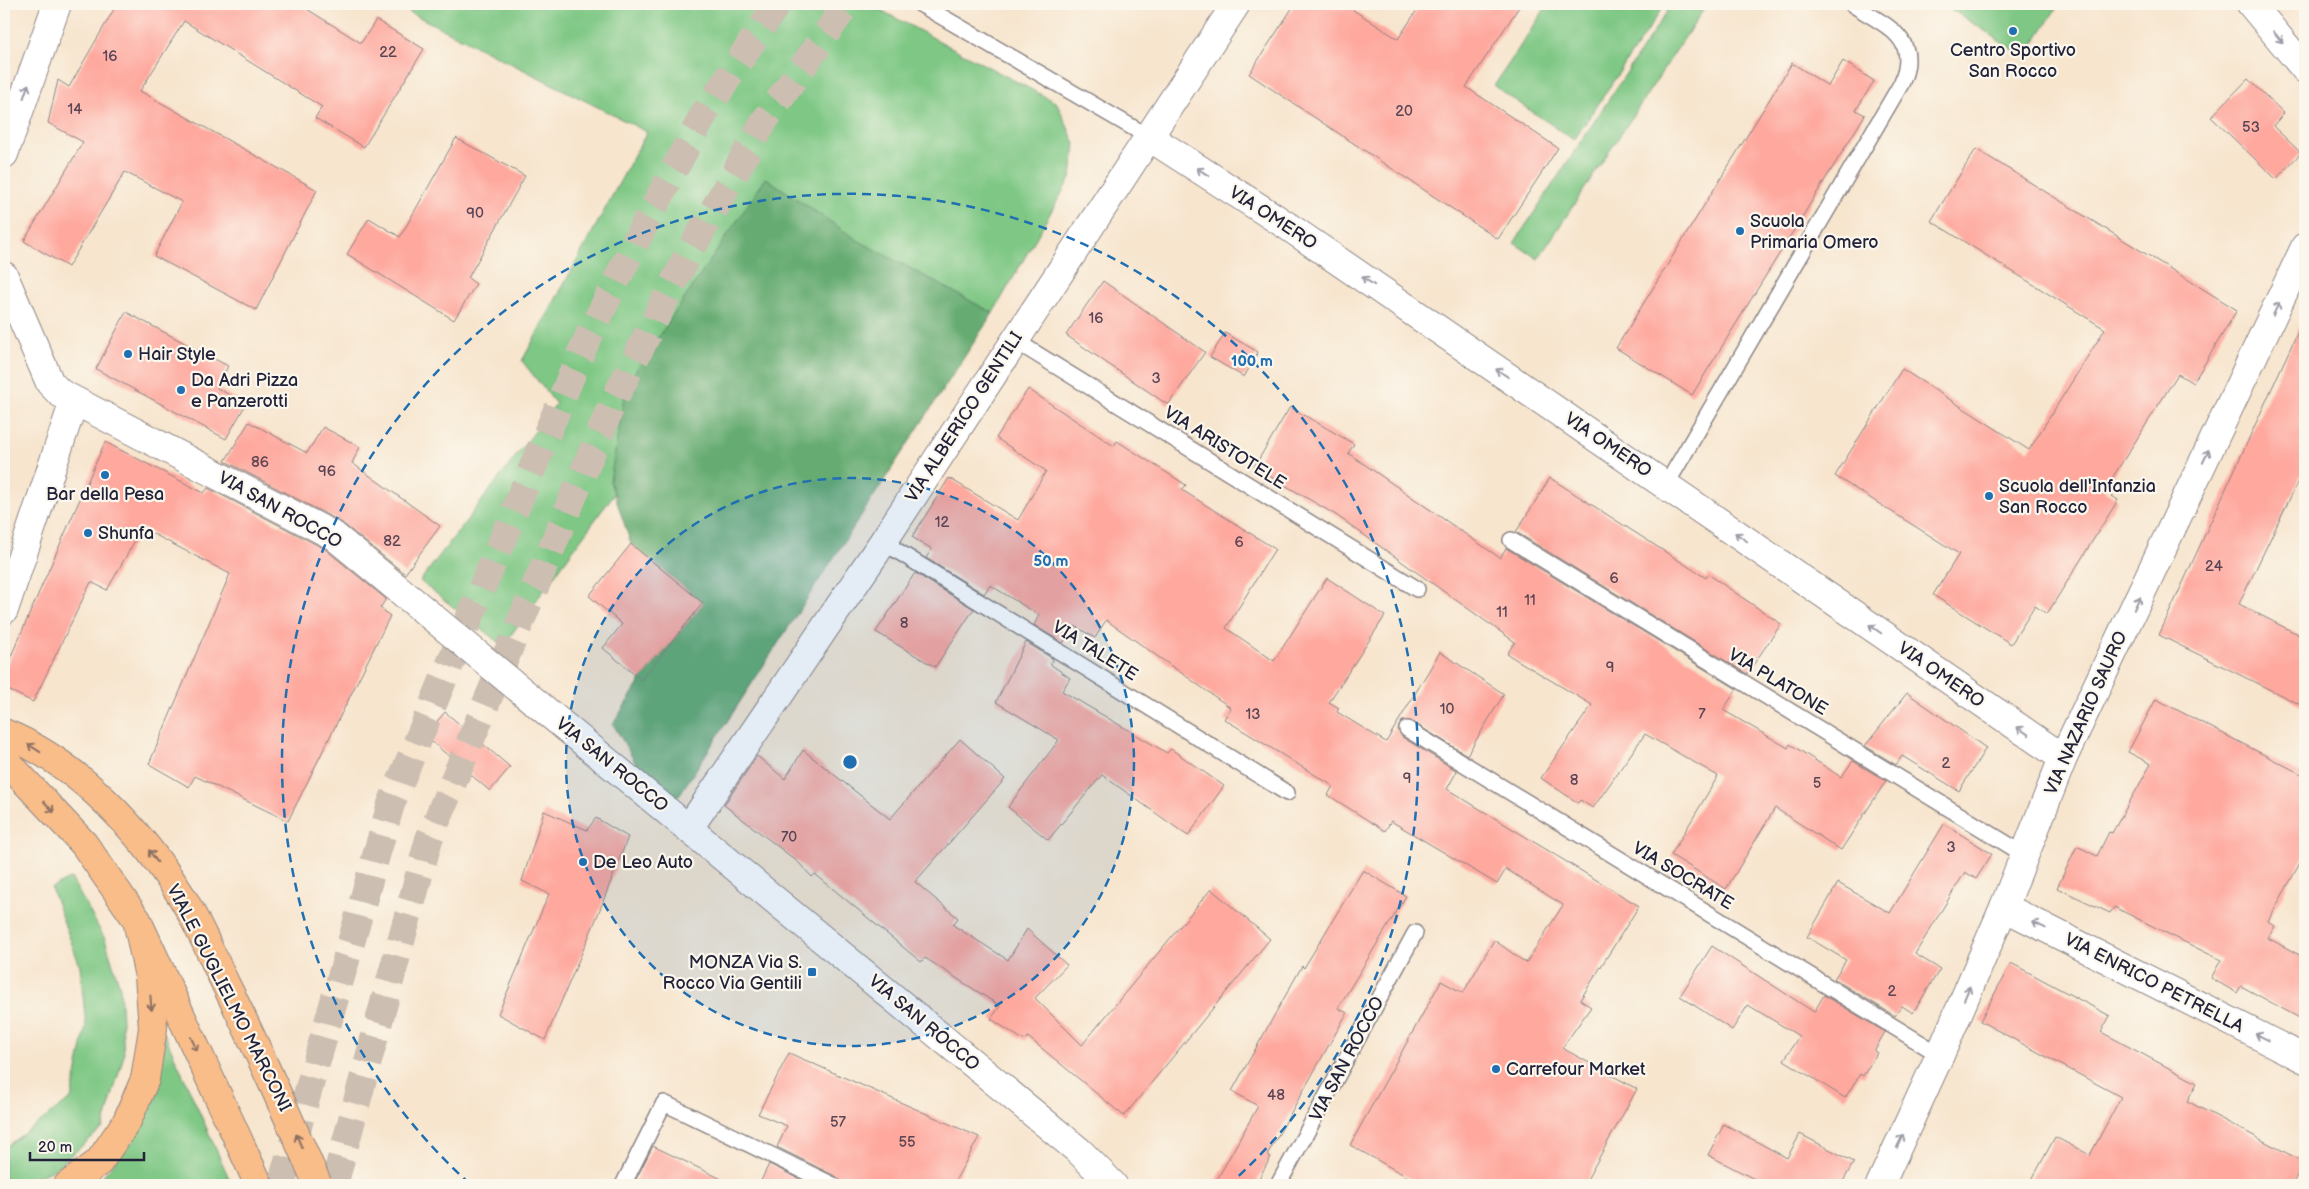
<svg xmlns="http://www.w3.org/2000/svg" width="2309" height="1189" viewBox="0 0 2309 1189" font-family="'Balsamiq Sans',sans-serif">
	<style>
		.green { fill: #7ec784; stroke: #507460 }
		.forest { fill: #66ac72; stroke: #446756 }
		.building { fill: #fea89e }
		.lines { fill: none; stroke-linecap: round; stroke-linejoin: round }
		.motorway-tunnel { stroke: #ccbeb1; stroke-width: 28; stroke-dasharray: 28 14; stroke-linecap: butt }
		.service-casing { stroke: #8c8484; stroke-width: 18 }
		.minor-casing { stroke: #8c8484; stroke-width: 30 }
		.primary-casing { stroke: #8c8484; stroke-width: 30 }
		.motorway-casing { stroke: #8c8484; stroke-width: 30 }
		.service { stroke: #fff; stroke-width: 15 }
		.minor { stroke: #fff; stroke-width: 28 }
		.primary { stroke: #f8bd89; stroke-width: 28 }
		.motorway { stroke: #f8bd89; stroke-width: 28 }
		.oneway { stroke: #9c9ca7 }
		.oneway2 { stroke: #8d7062 }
		.ring { fill: none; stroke: #1f6fb2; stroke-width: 2.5; stroke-dasharray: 9 6 }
		.poi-dot { fill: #1f6fb2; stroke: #fbf7ec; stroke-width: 2 }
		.labels { text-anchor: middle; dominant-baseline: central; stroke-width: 4.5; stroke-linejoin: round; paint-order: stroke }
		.number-label { font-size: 15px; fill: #594454 }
		.poi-label { font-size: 18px; fill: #22223b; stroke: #fbf7ec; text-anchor: start }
		.street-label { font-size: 18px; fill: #22223b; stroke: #fbf7ec }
		.centre { fill: #1f6fb2; stroke: #fbf7ec; stroke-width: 2.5 }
		.ring-label { font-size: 15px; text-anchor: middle; font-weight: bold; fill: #1f6fb2; stroke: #fbf7ec; stroke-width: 4.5; stroke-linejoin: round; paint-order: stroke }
	</style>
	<rect width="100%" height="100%" fill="#fbf7ec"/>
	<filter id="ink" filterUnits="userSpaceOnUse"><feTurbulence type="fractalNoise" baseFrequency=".02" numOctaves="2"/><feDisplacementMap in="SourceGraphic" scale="10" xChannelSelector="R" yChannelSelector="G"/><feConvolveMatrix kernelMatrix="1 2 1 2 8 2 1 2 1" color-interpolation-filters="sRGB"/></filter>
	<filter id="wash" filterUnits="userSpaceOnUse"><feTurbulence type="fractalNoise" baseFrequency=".0096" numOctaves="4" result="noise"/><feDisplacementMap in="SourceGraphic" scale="20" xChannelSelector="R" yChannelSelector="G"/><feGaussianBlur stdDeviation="1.12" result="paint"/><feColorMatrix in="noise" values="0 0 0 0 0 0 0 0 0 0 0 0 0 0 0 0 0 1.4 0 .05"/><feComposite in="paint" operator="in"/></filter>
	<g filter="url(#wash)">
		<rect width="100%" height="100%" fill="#f7e5ce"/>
		<g class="green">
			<polygon points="413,4 869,4 1057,103 1075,144 1071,177 993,313 858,241 766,178 610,481 614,494 503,646 420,581 556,404 522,361 647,132 409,12"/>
			<polygon points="1548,4 1665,4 1574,140 1494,86"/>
			<polygon points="1672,4 1707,4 1538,259 1514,243"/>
			<polygon points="1943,4 2059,4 2025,57"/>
			<polygon points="71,878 105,939 120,987 124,1055 103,1128 55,1169 20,1185 4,1185 4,1148 71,1099 86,1026 80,966 51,888"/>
			<polygon points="164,1033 232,1185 95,1185 134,1140"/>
		</g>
		<polygon class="forest" points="766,178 859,241 993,313 678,797 642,774 613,724 641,680 703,603 631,544 610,481 626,385"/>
		<g id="blocks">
			<g class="building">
				<polygon points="117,4 299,4 361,43 376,20 424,49 364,147 315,118 322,107 184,21 140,91 317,190 256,310 154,256 182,202 125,172 68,267 24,241 83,142 48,123 58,80 69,87"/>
				<polygon points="1295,4 1344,4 1398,39 1421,4 1521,4 1466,87 1558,148 1498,239 1249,74"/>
				<polygon points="1843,61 1874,81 1856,110 1865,115 1692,395 1616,348 1792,63 1828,86"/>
				<polygon points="2248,79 2284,113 2273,126 2301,153 2276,179 2211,117"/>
				<polygon points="456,138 525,176 468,278 476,284 454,320 347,254 369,218 400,237"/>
				<polygon points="1976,149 2237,310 2193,383 2178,374 2104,491 2118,500 2047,614 2035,606 2011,644 1933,595 1959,554 1835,476 1902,369 2029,450 2105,329 1931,221"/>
				<polygon points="1103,281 1205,352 1168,405 1066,335"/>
				<polygon points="126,312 228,366 217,388 246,404 226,439 96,369"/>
				<polygon points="2305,316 2305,467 2239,604 2305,638 2305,707 2159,635"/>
				<polygon points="1225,333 1258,352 1244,377 1210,357"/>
				<polygon points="1028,389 1114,446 1117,441 1186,485 1182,490 1275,549 1226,628 1274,661 1327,578 1385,616 1329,702 1339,708 1337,712 1386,742 1440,652 1504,694 1467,755 1411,721 1402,721 1398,729 1402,737 1457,771 1447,789 1639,906 1580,1000 1591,1007 1562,1048 1637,1089 1584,1185 1422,1185 1350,1145 1441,981 1463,993 1494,940 1526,963 1563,905 1506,869 1497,884 1391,821 1385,831 1328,795 1333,786 1224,719 1231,708 1106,620 1095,638 1075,626 1063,643 1034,625 1039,615 990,585 984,594 926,558 932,549 912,537 949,478 1018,520 1046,471 996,438"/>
				<polygon points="1290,407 1354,444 1348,453 1500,558 1506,548 1737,689 1723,710 1788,748 1790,744 1841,777 1853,761 1886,781 1841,850 1775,808 1726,889 1671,855 1718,776 1645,734 1593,808 1580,800 1578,803 1541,778 1592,705 1507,654 1515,642 1336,515 1254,467"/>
				<polygon points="249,422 307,453 323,427 360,447 352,463 440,526 405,574 341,522 225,461"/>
				<polygon points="105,442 204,493 208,488 325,549 386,599 380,608 390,616 288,821 195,776 189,787 149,764 230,574 142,528 107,590 91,582 33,702 4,688 4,672"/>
				<polygon points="1550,478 1706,578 1708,574 1781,624 1747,674 1516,532"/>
				<polygon points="631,544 703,603 641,680 603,648 622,624 589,596"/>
				<polygon points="915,573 974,609 935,667 876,632"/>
				<polygon points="1026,642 1053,659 1050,664 1070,678 1062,691 1167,753 1171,749 1224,786 1188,836 1102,775 1048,840 1008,807 1059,740 996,702"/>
				<polygon points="1907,693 1986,748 1959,791 1902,756 1896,765 1865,746"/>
				<polygon points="2156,699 2305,776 2305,854 2268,921 2275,926 2268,938 2305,958 2305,1021 2241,986 2237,993 2211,978 2221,960 2114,907 2110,913 2057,888 2077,846 2097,856 2109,832 2112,833 2151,764 2128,752"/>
				<polygon points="445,712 510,767 490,791 425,736"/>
				<polygon points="960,739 1005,779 915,882 958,918 953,925 1008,960 1027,929 1067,965 1035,998 1082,1045 1211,889 1270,939 1124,1116 1028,1037 1025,1041 991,1019 1000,1006 925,958 921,962 815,874 812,877 798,862 724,805 757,756 785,779 803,750 890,819"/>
				<polygon points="544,811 587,830 596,818 628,837 597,917 545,1040 498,1014 549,894 522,881"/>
				<polygon points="1944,824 1992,854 1976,879 1965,872 1915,954 1940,969 1913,1013 1902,1006 1895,1016 1834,979 1846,960 1807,937 1838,883 1890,913"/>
				<polygon points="1363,870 1406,896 1338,1008 1347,1013 1267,1155 1271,1157 1255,1185 1214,1185 1258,1106 1232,1091 1302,966 1304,968"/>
				<polygon points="1712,946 1814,1012 1824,995 1885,1032 1874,1051 1877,1053 1863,1076 1860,1074 1845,1098 1784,1060 1799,1036 1748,1005 1732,1030 1680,996"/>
				<polygon points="2011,963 2110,1016 2101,1032 2197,1083 2187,1101 2304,1162 2292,1185 2029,1185 2055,1137 2090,1155 2121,1097 1980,1021"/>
				<polygon points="789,1053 979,1137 953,1185 842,1185 837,1177 777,1147 787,1126 758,1114"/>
				<polygon points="1724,1124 1787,1158 1800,1134 1854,1162 1841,1185 1766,1185 1708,1155"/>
				<polygon points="653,1146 734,1185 633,1185"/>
				<polygon points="769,1164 812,1185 759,1185"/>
			</g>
		</g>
	</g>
	<g filter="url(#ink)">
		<use href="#blocks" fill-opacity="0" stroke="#8c8484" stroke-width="1"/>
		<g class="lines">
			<g class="motorway-tunnel">
				<polyline points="281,1185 391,804 583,348 639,235 704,114 777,4"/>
				<polyline points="334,1185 429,839 613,402 685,260 765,120 847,4"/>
			</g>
			<g class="service-casing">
				<g id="service">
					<polyline points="920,4 1149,137"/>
					<polyline points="1014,340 1417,589"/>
					<path d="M 1666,485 L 1901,84 C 1922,37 1885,26 1852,4"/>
					<polyline points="1511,540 2025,855"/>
					<polyline points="883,542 1287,793"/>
					<polyline points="1407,729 1940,1055"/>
					<polyline points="623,1185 664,1103 833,1185"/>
					<polyline points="1278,1185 1415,933"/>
				</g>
			</g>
			<g class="minor-casing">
				<g id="minor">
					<polyline points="2251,4 2305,69"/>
					<polyline points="1149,137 1286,225 2063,758"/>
					<polyline points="4,154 57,4"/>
					<polyline points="4,276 50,383 60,393 334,536 1079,1151 1113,1185"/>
					<polyline points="4,610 74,401"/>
					<polyline points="689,828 883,542 1236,4"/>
					<polyline points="2004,907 2305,1059"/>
					<polyline points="1880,1185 1940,1055 2004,907 2063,758 2305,247"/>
				</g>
			</g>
			<g class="primary-casing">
				<g id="primary">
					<path d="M 4,733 C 78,763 140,830 182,897 C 200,926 213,959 228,989 C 260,1053 289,1119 318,1185"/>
					<polyline points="4,759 84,844 137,920 259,1185"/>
				</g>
			</g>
			<g class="motorway-casing">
				<polyline id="motorway" points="68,1185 99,1162 127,1121 145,1079 153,1028 149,977 137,920"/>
			</g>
			<use href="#service" class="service"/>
			<use href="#minor" class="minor"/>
			<use href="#primary" class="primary"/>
			<use href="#motorway" class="motorway"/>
		</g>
		<defs><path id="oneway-shaft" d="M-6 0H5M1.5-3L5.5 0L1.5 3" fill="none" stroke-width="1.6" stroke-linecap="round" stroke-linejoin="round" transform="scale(1.25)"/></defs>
		<g class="oneway">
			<use href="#oneway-shaft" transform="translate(2278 37) rotate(50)"/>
			<use href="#oneway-shaft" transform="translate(26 91) rotate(-71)"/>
			<use href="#oneway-shaft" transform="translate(1203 172) rotate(-147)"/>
			<use href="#oneway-shaft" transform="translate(1368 281) rotate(-146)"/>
			<use href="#oneway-shaft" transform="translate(2276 309) rotate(-65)"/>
			<use href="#oneway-shaft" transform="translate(1502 373) rotate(-146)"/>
			<use href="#oneway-shaft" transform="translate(2206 456) rotate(-65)"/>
			<use href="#oneway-shaft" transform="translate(1741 537) rotate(-145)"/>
			<use href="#oneway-shaft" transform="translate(2137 603) rotate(-65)"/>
			<use href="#oneway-shaft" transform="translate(1875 629) rotate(-145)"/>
			<use href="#oneway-shaft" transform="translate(2023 731) rotate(-146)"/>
			<use href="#oneway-shaft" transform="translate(2039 925) rotate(-153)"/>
			<use href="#oneway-shaft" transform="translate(1967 993) rotate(-67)"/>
			<use href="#oneway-shaft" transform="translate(2262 1037) rotate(-153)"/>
			<use href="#oneway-shaft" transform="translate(1900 1141) rotate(-65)"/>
		</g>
		<g class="oneway2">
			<use href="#oneway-shaft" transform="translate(34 748) rotate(-147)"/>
			<use href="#oneway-shaft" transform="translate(49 807) rotate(47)"/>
			<use href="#oneway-shaft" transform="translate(153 856) rotate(-125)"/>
			<use href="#oneway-shaft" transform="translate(151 1003) rotate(85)"/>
			<use href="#oneway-shaft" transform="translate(194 1044) rotate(65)"/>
			<use href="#oneway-shaft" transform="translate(299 1141) rotate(-114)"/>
		</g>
	</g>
	<circle cx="850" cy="762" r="284" fill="#1f6fb2" fill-opacity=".12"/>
	<g class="ring">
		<circle cx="850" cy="762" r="284"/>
		<path d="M470 1184A568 568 0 1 1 1230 1184"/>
	</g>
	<g class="poi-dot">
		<circle cx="2013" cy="31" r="5"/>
		<circle cx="1740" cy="231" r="5"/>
		<circle cx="128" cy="354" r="5"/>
		<circle cx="181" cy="390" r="5"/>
		<circle cx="105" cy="475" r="5"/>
		<circle cx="1989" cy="496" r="5"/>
		<circle cx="88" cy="533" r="5"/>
		<circle cx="583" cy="862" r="5"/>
		<rect x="807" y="967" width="10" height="10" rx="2.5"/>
		<circle cx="1496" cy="1069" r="5"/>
	</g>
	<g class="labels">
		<g class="number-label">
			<text x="388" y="52">22</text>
			<text x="110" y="56">16</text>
			<text x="75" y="109">14</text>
			<text x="1404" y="111">20</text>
			<text x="2251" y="127">53</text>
			<text x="475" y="213">90</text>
			<text x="1096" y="318">16</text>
			<text x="1156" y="378">3</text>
			<text x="260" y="462">86</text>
			<text x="327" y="471">96</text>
			<text x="942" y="522">12</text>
			<text x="392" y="541">82</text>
			<text x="1239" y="542">6</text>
			<text x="2214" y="566">24</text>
			<text x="1614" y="578">6</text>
			<text x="1530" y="600">11</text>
			<text x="1502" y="612">11</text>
			<text x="904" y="623">8</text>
			<text x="1610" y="667">9</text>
			<text x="1447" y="709">10</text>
			<text x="1253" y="714">13</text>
			<text x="1702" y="714">7</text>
			<text x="1946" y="763">2</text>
			<text x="1407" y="778">9</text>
			<text x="1574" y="780">8</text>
			<text x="1817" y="783">5</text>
			<text x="789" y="837">70</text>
			<text x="1951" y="847">3</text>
			<text x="1892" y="991">2</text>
			<text x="1276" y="1095">48</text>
			<text x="838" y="1122">57</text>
			<text x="907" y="1142">55</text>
		</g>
		<g class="poi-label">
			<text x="2013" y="50" text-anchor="middle">Centro Sportivo<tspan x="2013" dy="21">San Rocco</tspan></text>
			<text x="1750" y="221">Scuola<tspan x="1750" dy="21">Primaria Omero</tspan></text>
			<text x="138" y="354">Hair Style</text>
			<text x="191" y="380">Da Adri Pizza<tspan x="191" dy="21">e Panzerotti</tspan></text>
			<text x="1999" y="486">Scuola dell'Infanzia<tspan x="1999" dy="21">San Rocco</tspan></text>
			<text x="105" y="494" text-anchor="middle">Bar della Pesa</text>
			<text x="98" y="533">Shunfa</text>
			<text x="593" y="862">De Leo Auto</text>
			<text x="802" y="962" text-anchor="end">MONZA Via S.<tspan x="802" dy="21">Rocco Via Gentili</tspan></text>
			<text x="1506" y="1069">Carrefour Market</text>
		</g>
		<g class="street-label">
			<text transform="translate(1273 218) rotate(33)">VIA OMERO</text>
			<text transform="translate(964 417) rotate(-57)">VIA ALBERICO GENTILI</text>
			<text transform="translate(1608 445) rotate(34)">VIA OMERO</text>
			<text transform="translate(1225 448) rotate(32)">VIA ARISTOTELE</text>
			<text transform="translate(280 510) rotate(29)">VIA SAN ROCCO</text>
			<text transform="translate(1095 651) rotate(32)">VIA TALETE</text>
			<text transform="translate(1941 675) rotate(35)">VIA OMERO</text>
			<text transform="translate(1778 682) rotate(31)">VIA PLATONE</text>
			<text transform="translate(2086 713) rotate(-66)">VIA NAZARIO SAURO</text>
			<text transform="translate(612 765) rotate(39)">VIA SAN ROCCO</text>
			<text transform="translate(1683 876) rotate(31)">VIA SOCRATE</text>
			<text transform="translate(2154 983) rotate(27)">VIA ENRICO PETRELLA</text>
			<text transform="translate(229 998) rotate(63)">VIALE GUGLIELMO MARCONI</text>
			<text transform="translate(924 1023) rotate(40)">VIA SAN ROCCO</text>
			<text transform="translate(1347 1059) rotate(-62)">VIA SAN ROCCO</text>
		</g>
	</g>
	<circle cx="850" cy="762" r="8" class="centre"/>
	<g class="ring-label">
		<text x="1252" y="366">100 m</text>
		<text x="1051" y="566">50 m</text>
	</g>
	<rect width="2309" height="1189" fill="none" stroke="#fbf7ec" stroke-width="20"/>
	<path d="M30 1152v8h114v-8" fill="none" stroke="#22223b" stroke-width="2.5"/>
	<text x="38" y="1152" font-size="15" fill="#22223b" stroke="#fbf7ec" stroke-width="4" paint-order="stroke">20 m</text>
</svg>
